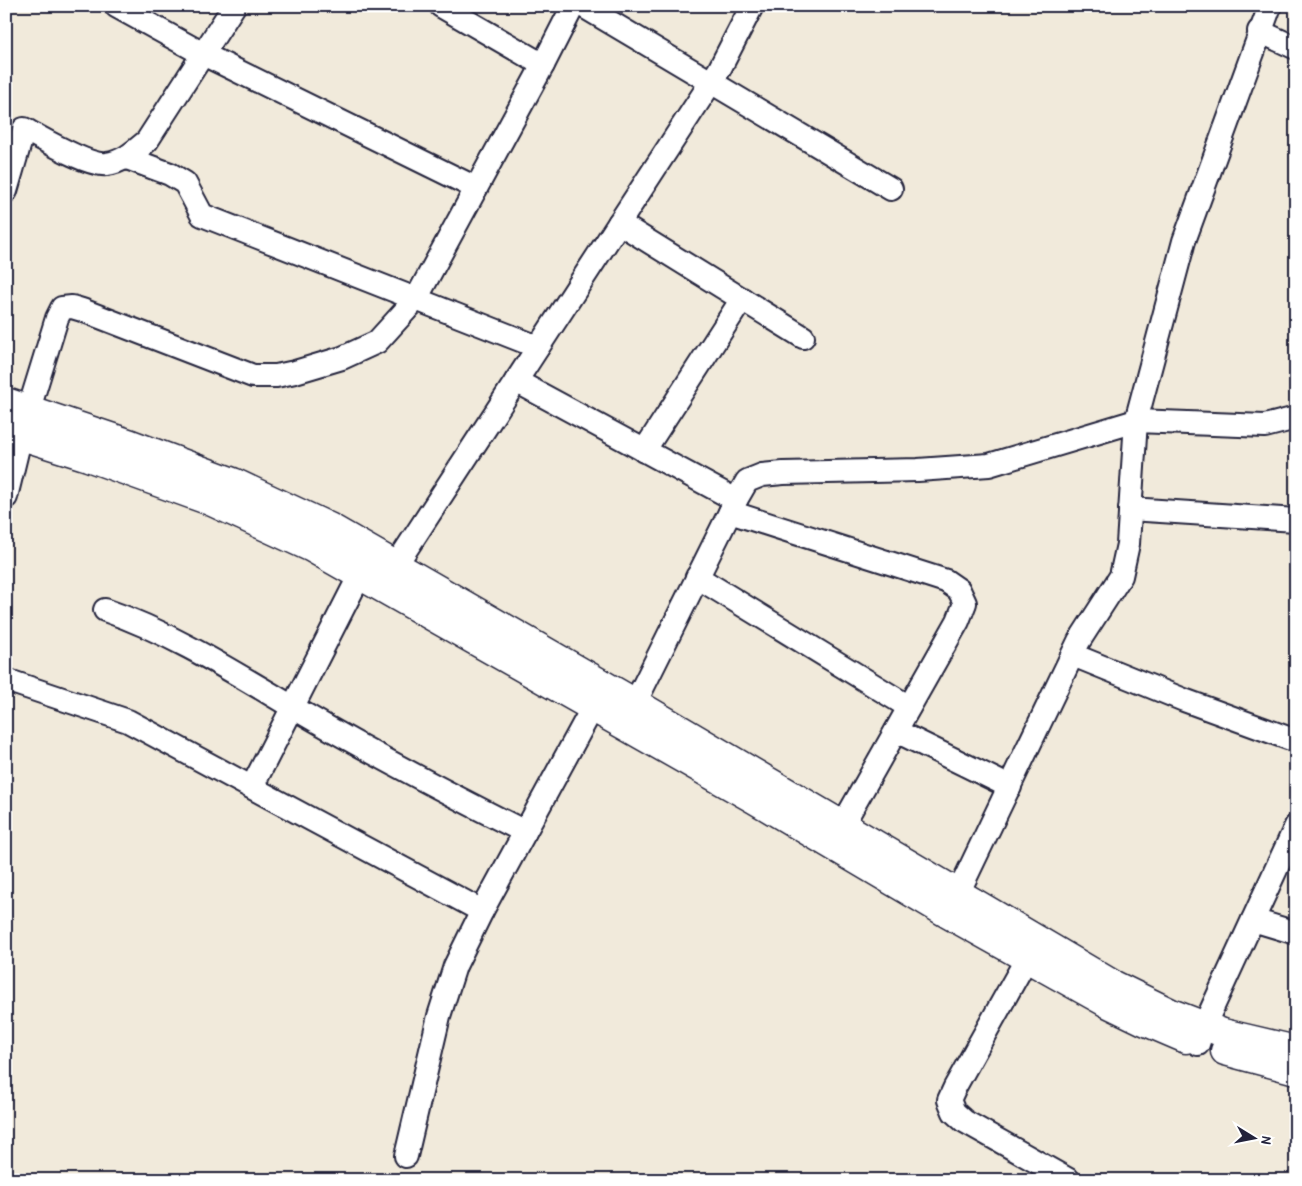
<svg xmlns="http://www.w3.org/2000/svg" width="1302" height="1186" viewBox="0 0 1302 1186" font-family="'Patrick Hand',sans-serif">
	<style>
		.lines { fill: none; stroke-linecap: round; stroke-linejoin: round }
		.minor-casing { stroke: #22223b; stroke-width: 26 }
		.secondary-casing { stroke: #22223b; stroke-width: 31 }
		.minor { stroke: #fff; stroke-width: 22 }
		.secondary { stroke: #fff; stroke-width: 28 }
	</style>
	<rect width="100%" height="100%" fill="#f1eadb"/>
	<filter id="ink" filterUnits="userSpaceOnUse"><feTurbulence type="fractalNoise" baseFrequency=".02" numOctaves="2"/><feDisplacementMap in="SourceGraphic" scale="10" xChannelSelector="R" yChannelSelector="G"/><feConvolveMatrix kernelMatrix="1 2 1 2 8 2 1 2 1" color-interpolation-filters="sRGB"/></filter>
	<g filter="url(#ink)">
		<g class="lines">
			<g class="minor-casing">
				<g id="minor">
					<polyline points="116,6 203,54 476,188"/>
					<polyline points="583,6 891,189"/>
					<polyline points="1259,31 1296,48"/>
					<polyline points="543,65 573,6"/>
					<polyline points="127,158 170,174 185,183 202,215 538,347"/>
					<path d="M 6,191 L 24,129 C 41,138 89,167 107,164 C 123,162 135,151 147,141 L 234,6"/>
					<polyline points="619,223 803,337"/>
					<polyline points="516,381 736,500"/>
					<polyline points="644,451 742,299"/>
					<polyline points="6,497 21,435 57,318 62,308 72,307 82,310 253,376 276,376 295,372 342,358 377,342 416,299 543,65 441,6"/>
					<polyline points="1130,509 1296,520"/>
					<polyline points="730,512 946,581 959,590 965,603 958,621 834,840"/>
					<polyline points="396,565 719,70 752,6"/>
					<polyline points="697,577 909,707"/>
					<path d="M 105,610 C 172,633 233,672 294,708 C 369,752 447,793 525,832"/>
					<polyline points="1073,655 1184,700 1296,741"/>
					<polyline points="6,680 128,721 482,911"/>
					<polyline points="627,717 635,703 736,500 747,481 762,475 783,473 918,470 989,465 1136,421 1265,426 1296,418"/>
					<polyline points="896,731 1010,787"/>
					<polyline points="252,787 367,561"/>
					<polyline points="951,908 1079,641 1121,576 1128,544 1136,421 1184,241 1270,6"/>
					<polyline points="1253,920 1296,933"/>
					<polyline points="1027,958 955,1087 949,1100 954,1112 964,1121 1069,1180"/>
					<polyline points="1198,1044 1204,1026 1296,826"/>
					<polyline points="406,1156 439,1016 455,966 482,911 593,707"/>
				</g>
			</g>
			<g class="secondary-casing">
				<g id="secondary">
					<polyline points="6,402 131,444 233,482 329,527 635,703 1114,985 1171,1013 1223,1033 1296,1050"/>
					<polyline points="6,431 88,457 210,501 312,548 754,799 948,914 1050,971 1109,1004 1144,1021 1186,1039"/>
					<polyline points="1225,1051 1296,1070"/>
				</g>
			</g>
			<use href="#minor" class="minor"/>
			<use href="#secondary" class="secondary"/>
		</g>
	</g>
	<rect width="1302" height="1186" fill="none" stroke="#fff" stroke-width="25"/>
	<rect x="12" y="12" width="1277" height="1161" fill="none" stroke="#22223b" stroke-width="2" filter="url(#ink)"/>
	<g transform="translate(1254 1138) rotate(100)" stroke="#ffffff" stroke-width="4" paint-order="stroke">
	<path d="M0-4L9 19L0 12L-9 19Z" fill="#22223b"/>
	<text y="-8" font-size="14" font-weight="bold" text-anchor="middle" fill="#22223b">N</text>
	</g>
</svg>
